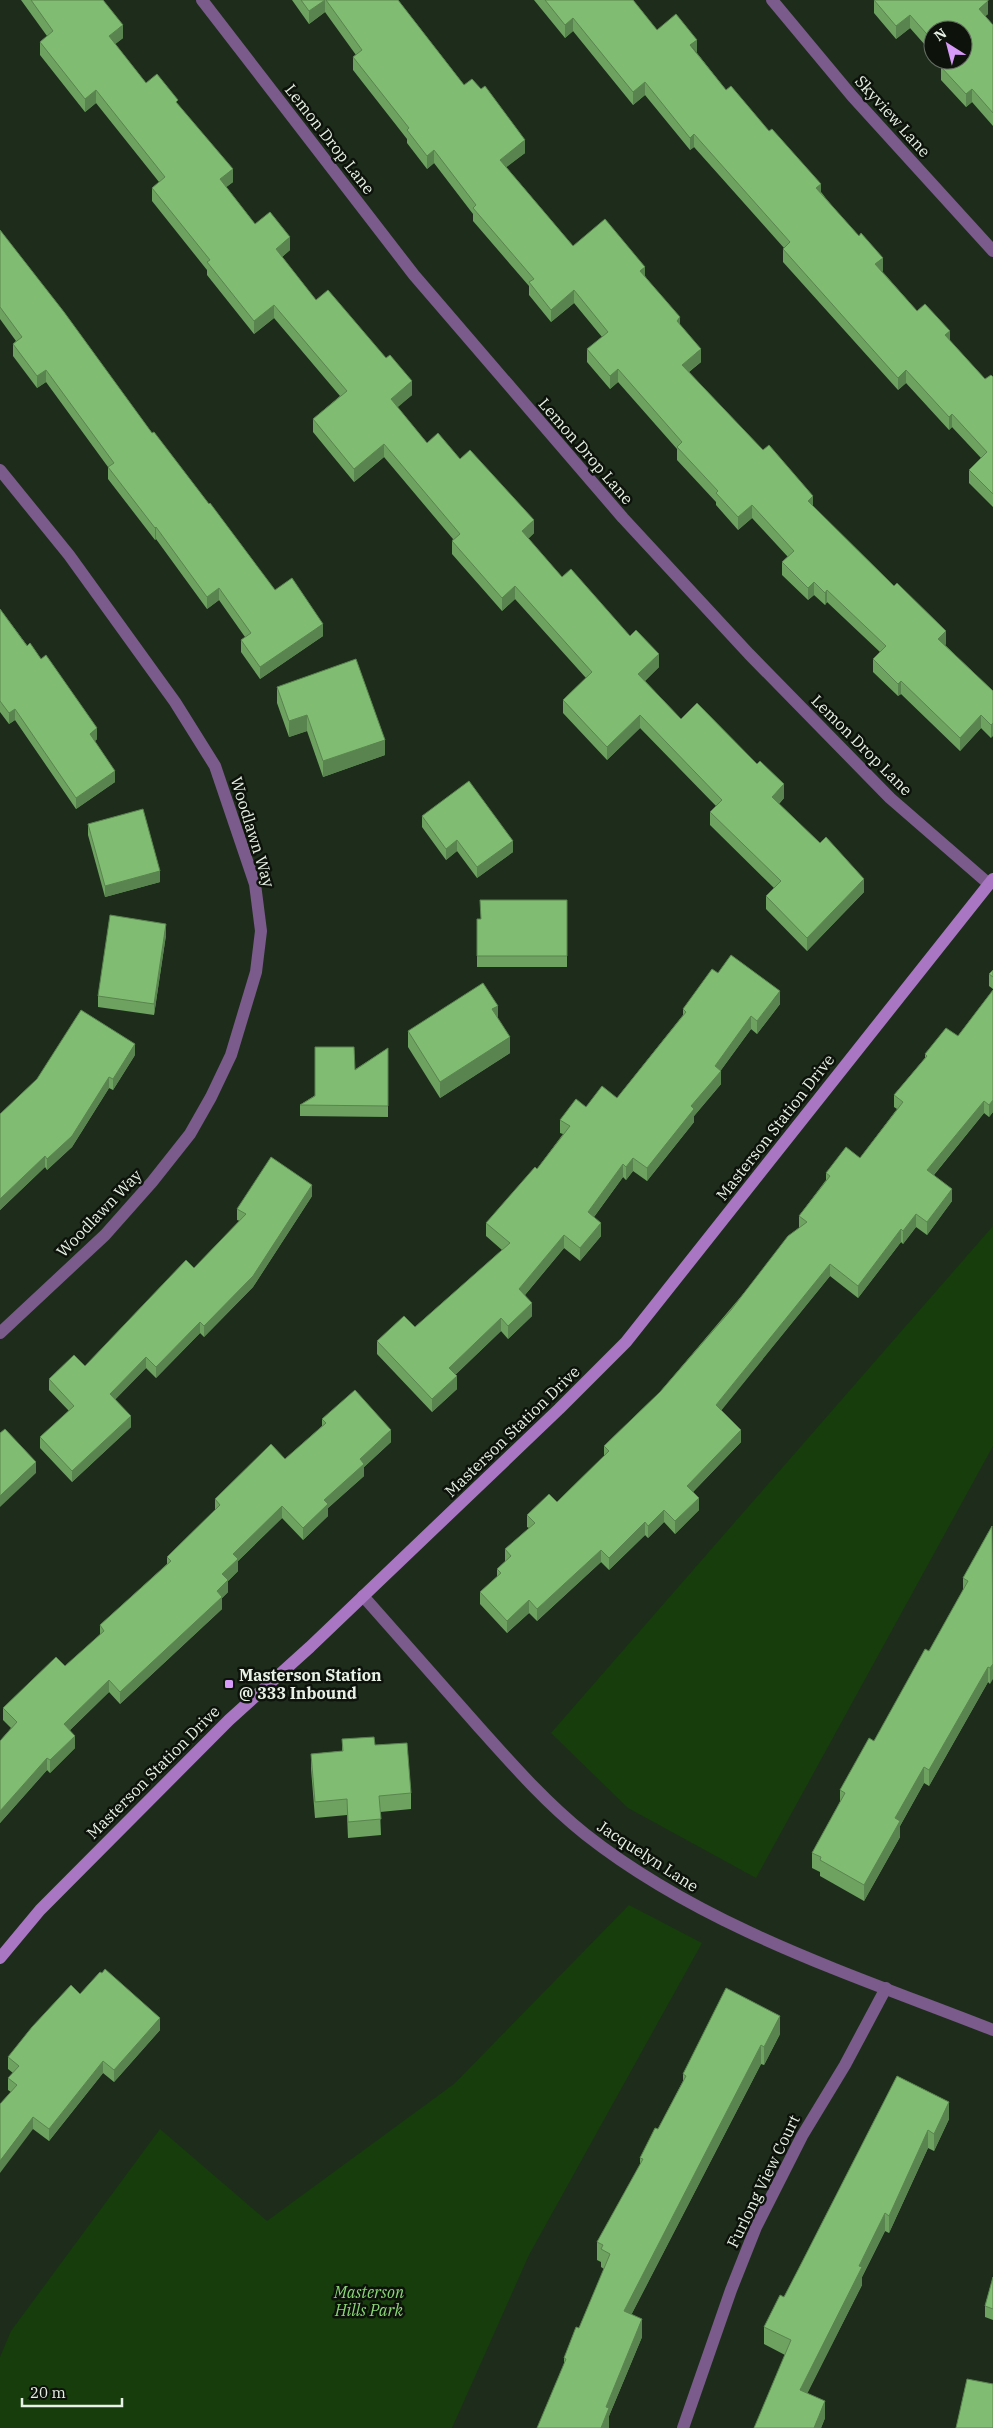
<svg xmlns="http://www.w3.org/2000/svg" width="993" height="2428" viewBox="0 0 993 2428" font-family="'IBM Plex Serif',serif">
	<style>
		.green { fill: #163d0b }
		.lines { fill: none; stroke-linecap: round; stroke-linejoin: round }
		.street { stroke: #7a5b8b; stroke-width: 12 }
		.secondary { stroke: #a976c3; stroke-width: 12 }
		.wall { fill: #6ea261 }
		.shaded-wall { fill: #5a844f }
		.building { fill: #80bc71; stroke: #5a844f }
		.poi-dot { fill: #d89af8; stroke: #0d130b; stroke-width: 2 }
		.labels { text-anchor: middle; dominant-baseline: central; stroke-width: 5; stroke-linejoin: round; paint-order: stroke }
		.street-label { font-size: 16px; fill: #e7f1e5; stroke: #0d130b }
		.poi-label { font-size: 16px; font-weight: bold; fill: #e7f1e5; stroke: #0d130b; text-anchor: start }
		.park-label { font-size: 16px; font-style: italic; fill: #8ad776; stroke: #0d130b }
	</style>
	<rect width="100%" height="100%" fill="#1e2d1b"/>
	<g class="green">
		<polygon points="993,1226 993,1446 756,1878 628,1808 551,1733"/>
		<polygon points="629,1905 702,1943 529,2255 452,2428 0,2428 0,2357 11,2331 160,2129 267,2221 454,2084"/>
	</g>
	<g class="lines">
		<g class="street">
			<polyline points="202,0 414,275 623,518 749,654 890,798 989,884"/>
			<polyline points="772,0 852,96 993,251"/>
			<polyline points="0,470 69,555 175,702 215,766 255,884 261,931 256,972 231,1055 211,1097 190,1134 152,1182 105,1235 0,1333"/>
			<path d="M 363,1596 C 401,1639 439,1682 477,1725 C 511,1763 545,1802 585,1834 C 704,1928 853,1975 993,2030"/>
			<polyline points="683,2428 731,2290 756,2227 802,2136 845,2065 886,1988"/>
		</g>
		<polyline class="secondary" points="0,1958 40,1910 229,1720 310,1647 559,1409 626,1342 993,879"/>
	</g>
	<g class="wall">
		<polygon points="21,0 103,0 123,38 115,44 146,83 178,105 233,182 226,187 255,224 290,250 282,257 316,300 412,395 397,407 427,443 460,459 534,533 528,539 562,577 630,636 659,667 645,681 681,719 784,798 779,804 864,892 807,951 766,909 766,896 774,888 710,825 710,812 716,806 640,728 607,760 563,713 563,700 586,678 515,599 502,611 452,554 452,541 453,539 384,457 354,482 313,432 313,419 340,396 274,318 254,334 207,275 207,270 152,201 152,188 159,182 96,103 85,112 40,55 40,42 47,36"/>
		<polygon points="292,0 398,0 464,85 525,153 506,167 573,246 645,276 680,325 701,362 689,372 813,506 946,644 945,645 993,691 991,738 981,728 960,751 901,694 898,696 873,672 873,659 880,652 827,602 825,605 814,595 808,600 782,575 782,562 788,557 752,518 738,530 716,505 716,502 677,460 677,449 618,382 610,389 587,362 587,349 602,337 574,303 551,322 529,295 529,286 473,221 473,214 434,163 427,169 407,143 407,139 353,70 353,57 356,55 325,12 309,24"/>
		<polygon points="534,0 633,0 657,30 697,53 726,90 821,192 883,271 882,271 917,311 950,341 985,379 993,377 993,507 969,483 969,470 981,458 952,427 949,430 906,383 898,390 783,262 783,249 784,248 694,147 690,150 645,95 633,105 573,31 565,38"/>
		<polygon points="874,0 988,14 985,16 993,25 993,126 972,102 966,107 941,80 941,67 943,65 938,60 963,60 933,30 933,54 910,28 896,39 874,13"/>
		<polygon points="0,230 152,433 275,590 323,636 260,679 241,652 241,640 245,637 219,600 207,609 156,539 155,540 108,479 108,467 46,382 37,388 13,356 13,344 16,341 0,319"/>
		<polygon points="0,609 97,739 95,741 115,782 76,809 15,720 9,724 0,712"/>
		<polygon points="277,687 385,755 323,777 307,731 289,737 277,703"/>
		<polygon points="422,816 513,852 477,878 457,851 446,860 422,827"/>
		<polygon points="88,824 160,882 105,897 88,835"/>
		<polygon points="567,900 567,967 477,967 477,919 481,919"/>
		<polygon points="166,935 154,1015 98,1007 98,996"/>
		<polygon points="993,970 993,989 989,986 989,974"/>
		<polygon points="718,973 780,1004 757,1034 751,1029 721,1070 721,1084 694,1116 694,1122 647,1181 633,1171 626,1180 623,1177 594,1217 601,1236 580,1261 564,1248 525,1295 532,1316 508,1339 501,1331 455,1375 457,1389 432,1412 377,1354 377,1341 415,1327 502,1250 486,1236 486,1223 537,1169 563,1134 560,1133 560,1120 586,1107 617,1098 683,1015 683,1009"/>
		<polygon points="993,990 993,1112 989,1117 984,1113 934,1175 952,1201 927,1235 916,1227 903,1244 901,1242 858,1298 830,1276 721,1410 741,1442 693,1492 699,1510 675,1534 664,1522 648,1538 645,1535 609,1570 601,1562 537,1621 529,1613 507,1633 480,1604 480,1592 497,1577 497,1569 505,1562 505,1549 529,1528 527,1527 527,1515 557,1502 604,1456 604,1446 660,1392 799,1228 799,1216 826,1180 826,1173 860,1158 897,1109 894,1107 894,1095 925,1058 925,1054 958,1036"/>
		<polygon points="408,1031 510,1053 440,1098 408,1047"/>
		<polygon points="388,1048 388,1117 300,1116 300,1105"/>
		<polygon points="135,1055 113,1090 109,1088 72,1147 47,1170 45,1167 0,1210 0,1114"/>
		<polygon points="312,1196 253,1287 204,1337 200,1333 156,1378 146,1368 115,1399 131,1427 72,1482 40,1448 40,1437 69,1411 49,1390 49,1379 85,1366 194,1268 240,1221 237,1220 237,1209"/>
		<polygon points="322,1419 391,1442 364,1467 364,1476 328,1508 328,1516 303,1540 282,1518 238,1561 238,1571 228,1581 228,1592 222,1598 222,1609 120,1704 109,1692 70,1730 75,1748 50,1773 47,1770 0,1823 0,1741 11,1728 3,1720 3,1708 65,1666 100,1635 100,1625 167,1564 167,1557 215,1510 215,1499 285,1459 322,1426"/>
		<polygon points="992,1526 990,1684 988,1682 929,1786 924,1783 900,1826 900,1837 864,1901 820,1876 820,1872 812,1868 812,1853 840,1802 840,1790 874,1741 929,1651 963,1590 963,1578"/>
		<polygon points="342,1739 375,1745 411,1793 411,1809 380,1812 381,1835 348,1838 347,1815 315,1818 311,1769 311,1754 342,1751"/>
		<polygon points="80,1994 160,2030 114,2082 103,2073 49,2141 33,2129 11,2092 8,2090 8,2078 13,2073 8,2069 8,2057"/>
		<polygon points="780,2034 764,2065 761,2064 631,2315 642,2337 609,2416 609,2426 564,2365 564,2358 579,2328 604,2269 601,2267 601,2262 597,2260 597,2242 640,2165 640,2158 658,2129 683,2081 683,2074"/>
		<polygon points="897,2076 949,2119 934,2151 928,2148 889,2233 885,2231 862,2277 862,2285 807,2393 825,2418 821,2428 785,2355 764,2344 764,2327 784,2297 798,2270"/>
		<polygon points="993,2277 993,2320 985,2317 985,2306"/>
	</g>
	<g class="shaded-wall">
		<polygon points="325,0 325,12 309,24 309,11"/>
		<polygon points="988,1 988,14 979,22 979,9"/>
		<polygon points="910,15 910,28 896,39 896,26"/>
		<polygon points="573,18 573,31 565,38 565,25"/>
		<polygon points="123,25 123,38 109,49 109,36"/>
		<polygon points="697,40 697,53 690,45"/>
		<polygon points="645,82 645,95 633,105 633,92"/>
		<polygon points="972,89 972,102 966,107 966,94"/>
		<polygon points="96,90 96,103 85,112 85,99"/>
		<polygon points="694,134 694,147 690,150 690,138"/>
		<polygon points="525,140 525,153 500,172 500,160"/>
		<polygon points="434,150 434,163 427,169 427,156"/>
		<polygon points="233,169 233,182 220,192 220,179"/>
		<polygon points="821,184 821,197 816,188"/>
		<polygon points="290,237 290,250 276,262 276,249"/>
		<polygon points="883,258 883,271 875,277 875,264"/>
		<polygon points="645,267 645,280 640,271"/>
		<polygon points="574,290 574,303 551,322 551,310"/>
		<polygon points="274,305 274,318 254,334 254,321"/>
		<polygon points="680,317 680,330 677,321"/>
		<polygon points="950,331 950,344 945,335"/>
		<polygon points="701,349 701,362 682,377 682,365"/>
		<polygon points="618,369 618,382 610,389 610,376"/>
		<polygon points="46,370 46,382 37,388 37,376"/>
		<polygon points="906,370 906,383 898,390 898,378"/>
		<polygon points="412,381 412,395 391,413 391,399"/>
		<polygon points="952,414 952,427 949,430 949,417"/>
		<polygon points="384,444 384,457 354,482 354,469"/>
		<polygon points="813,496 813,508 808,501"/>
		<polygon points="752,505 752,518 738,530 738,517"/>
		<polygon points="534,520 534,533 522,544 522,531"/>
		<polygon points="156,527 156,539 155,540 155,528"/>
		<polygon points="814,582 814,595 808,600 808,588"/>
		<polygon points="515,586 515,599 502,611 502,598"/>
		<polygon points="219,588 219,600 207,609 207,597"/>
		<polygon points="827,590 827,602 825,605 825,593"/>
		<polygon points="323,624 323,636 260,679 260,667"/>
		<polygon points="946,631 946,644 938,651 938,639"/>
		<polygon points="659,654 659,667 638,687 638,674"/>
		<polygon points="901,681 901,694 898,696 898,684"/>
		<polygon points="15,709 15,720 9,724 9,713"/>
		<polygon points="307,715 307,731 289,737 289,721"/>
		<polygon points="640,715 640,728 607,760 607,747"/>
		<polygon points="981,715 981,728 960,751 960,738"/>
		<polygon points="993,723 993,736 991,738 991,725"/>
		<polygon points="97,728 97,739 90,745 90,734"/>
		<polygon points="385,740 385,755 323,777 323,761"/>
		<polygon points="115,771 115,782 76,809 76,798"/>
		<polygon points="784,784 784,798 772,811 772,797"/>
		<polygon points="457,840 457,851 446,860 446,849"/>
		<polygon points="513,841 513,852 477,878 477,867"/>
		<polygon points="160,871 160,882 105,897 105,886"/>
		<polygon points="864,879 864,892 807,951 807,938"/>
		<polygon points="166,924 166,935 154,1015 154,1004"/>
		<polygon points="780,991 780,1004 757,1034 757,1021"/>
		<polygon points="498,1006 498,1022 492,1009"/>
		<polygon points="751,1016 751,1029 719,1073 721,1071 721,1084 694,1116 694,1122 647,1181 647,1168 691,1106 715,1066"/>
		<polygon points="510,1037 510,1053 440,1098 440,1082"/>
		<polygon points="135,1044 135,1055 113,1090 113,1079"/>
		<polygon points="109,1077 109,1088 72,1147 47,1170 47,1159"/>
		<polygon points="993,1100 993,1112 989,1117 989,1105"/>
		<polygon points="984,1101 984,1113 927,1183 927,1170"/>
		<polygon points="45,1156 45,1167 0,1210 0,1199"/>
		<polygon points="633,1158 633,1171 626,1180 626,1167"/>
		<polygon points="623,1164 623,1177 588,1225 588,1212"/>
		<polygon points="312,1185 312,1196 253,1287 204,1337 204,1326"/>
		<polygon points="952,1189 952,1201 927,1235 927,1222"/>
		<polygon points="916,1214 916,1227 903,1244 903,1231"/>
		<polygon points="601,1223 601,1236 580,1261 580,1248"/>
		<polygon points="901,1229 901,1242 858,1298 858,1286"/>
		<polygon points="564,1235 564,1248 519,1302 519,1289"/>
		<polygon points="830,1264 830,1276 716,1417 716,1405"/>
		<polygon points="532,1303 532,1316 508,1339 508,1326"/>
		<polygon points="501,1318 501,1331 449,1381 449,1368"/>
		<polygon points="200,1322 200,1333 156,1378 156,1367"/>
		<polygon points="146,1357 146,1368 110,1405 110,1394"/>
		<polygon points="457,1376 457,1389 432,1412 432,1399"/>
		<polygon points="131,1416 131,1427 72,1482 72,1471"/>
		<polygon points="391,1430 391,1442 364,1467 364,1476 328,1508 328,1516 303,1540 303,1528 324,1500 360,1459"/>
		<polygon points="741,1430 741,1442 687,1498 687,1486"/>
		<polygon points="36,1462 36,1473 0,1507 0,1496"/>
		<polygon points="699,1498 699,1510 675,1534 675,1521"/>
		<polygon points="282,1506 282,1518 238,1561 238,1571 228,1581 228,1592 222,1598 222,1609 120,1704 120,1692 217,1591 222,1574 233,1554"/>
		<polygon points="664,1510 664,1522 648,1538 648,1526"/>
		<polygon points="645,1522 645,1535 609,1570 609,1558"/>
		<polygon points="601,1550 601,1562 537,1621 537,1609"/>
		<polygon points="529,1600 529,1613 507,1633 507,1621"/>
		<polygon points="993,1664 993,1679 990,1684 990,1668"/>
		<polygon points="988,1667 988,1682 929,1786 929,1770"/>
		<polygon points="109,1680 109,1692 64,1736 64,1724"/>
		<polygon points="75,1736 75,1748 50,1773 50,1760"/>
		<polygon points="47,1758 47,1770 0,1823 0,1811"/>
		<polygon points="924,1767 924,1783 900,1826 900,1837 864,1901 864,1885 895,1818"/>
		<polygon points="780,2016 780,2034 764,2065 764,2047"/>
		<polygon points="160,2018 160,2030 114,2082 114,2070"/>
		<polygon points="761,2045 761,2064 624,2329 624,2311"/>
		<polygon points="103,2061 103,2073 49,2141 49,2129"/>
		<polygon points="949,2102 949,2119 934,2151 934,2134"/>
		<polygon points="33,2117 33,2129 0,2173 0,2161"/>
		<polygon points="928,2130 928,2148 889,2233 889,2216"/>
		<polygon points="885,2213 885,2231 862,2277 862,2285 800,2408 800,2390 859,2266"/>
		<polygon points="642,2319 642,2337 609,2416 609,2428 601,2428 606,2407"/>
		<polygon points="825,2401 825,2418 821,2428 814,2428"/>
	</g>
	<g class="building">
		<polygon points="31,0 103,0 123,25 109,36 146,83 157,74 178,100 176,102 233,169 220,179 255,224 270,212 290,237 276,249 316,300 328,290 386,358 390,355 412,381 391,399 427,443 438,433 460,459 470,450 534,520 522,531 562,577 571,569 630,636 636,630 659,654 638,674 681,719 697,703 757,764 760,761 784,784 772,797 820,843 826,837 864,879 807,938 766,896 781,881 710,812 722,800 640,715 607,747 563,700 592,672 515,586 502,598 452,541 460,534 384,444 354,469 313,419 347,391 274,305 254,321 207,262 210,260 152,188 165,177 96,90 85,99 40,42 53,31"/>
		<polygon points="301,0 325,0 309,11"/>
		<polygon points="326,0 398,0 464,85 472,79 481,89 485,86 525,140 500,160 573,246 605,219 645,267 640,271 680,317 677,321 701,349 682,365 763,450 769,445 813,496 808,501 894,586 897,583 946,631 938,639 993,691 993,723 991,725 981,715 960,738 901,681 898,684 873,659 886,646 827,590 825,593 814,582 808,588 782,562 794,551 752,505 738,517 716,493 718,491 677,447 682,442 618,369 610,376 587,349 608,332 574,290 551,310 529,282 534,279 473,208 476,205 434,150 427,156 407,130 409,128 353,57 362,50"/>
		<polygon points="545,0 633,0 657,30 676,14 697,40 690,45 726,90 731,86 769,131 772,129 821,184 816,188 859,236 861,233 883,258 875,264 917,311 925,304 950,331 945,335 985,379 991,375 993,377 993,494 969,470 987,452 952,414 949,417 906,370 898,378 783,249 790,242 694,134 690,138 645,82 633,92 573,18 565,25"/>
		<polygon points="874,0 988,0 988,1 979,9 993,25 993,113 972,89 966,94 941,67 949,60 963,60 963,30 933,30 933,41 910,15 896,26"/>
		<polygon points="0,230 64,312 152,433 154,432 209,504 210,503 275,590 292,578 323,624 260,667 241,640 251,633 219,588 207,597 156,527 155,528 108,467 114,463 46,370 37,376 13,344 22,337 0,307"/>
		<polygon points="0,609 27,646 30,643 41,659 46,655 97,728 90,734 115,771 76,798 15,709 9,713 0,701"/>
		<polygon points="356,659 385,740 323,761 307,715 289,721 277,687"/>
		<polygon points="469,781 513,841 477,867 457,840 446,849 422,816"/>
		<polygon points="143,809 160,871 105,886 88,824"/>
		<polygon points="480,900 567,900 567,956 477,956 477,919 481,919"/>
		<polygon points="110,915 166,924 154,1004 98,996"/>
		<polygon points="731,955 780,991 757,1021 751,1016 715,1066 721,1071 691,1106 694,1109 647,1168 633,1158 626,1167 623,1164 588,1212 601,1223 580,1248 564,1235 519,1289 532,1303 508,1326 501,1318 449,1368 457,1376 432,1399 377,1341 404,1316 415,1327 510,1243 486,1223 535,1167 537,1169 570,1126 560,1120 576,1099 586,1107 602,1086 617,1098 686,1012 683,1009 712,969 718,973"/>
		<polygon points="993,970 993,977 989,974"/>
		<polygon points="483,983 498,1006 492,1009 510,1037 440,1082 408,1031"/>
		<polygon points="993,990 993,1100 989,1105 984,1101 927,1170 952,1189 927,1222 916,1214 903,1231 901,1229 858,1286 830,1264 716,1405 741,1430 687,1486 699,1498 675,1521 664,1510 648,1526 645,1522 609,1558 601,1550 537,1609 529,1600 507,1621 480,1592 501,1573 497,1569 511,1556 505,1549 535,1523 527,1515 549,1494 557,1502 609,1451 604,1446 660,1392 731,1310 788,1236 807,1222 799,1216 830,1176 826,1173 846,1147 860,1158 903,1102 894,1095 927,1056 925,1054 946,1028 958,1036"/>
		<polygon points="81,1010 135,1044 113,1079 109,1077 72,1136 47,1159 45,1156 0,1199 0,1114 37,1079"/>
		<polygon points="315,1047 354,1047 355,1070 388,1048 388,1106 300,1105 315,1096"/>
		<polygon points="271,1157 312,1185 253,1276 204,1326 200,1322 156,1367 146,1357 110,1394 131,1416 72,1471 40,1437 74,1406 49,1379 74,1355 85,1366 186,1260 194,1268 246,1214 237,1209"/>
		<polygon points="355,1390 391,1430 360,1459 364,1464 324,1500 328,1504 303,1528 282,1506 233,1554 238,1559 222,1574 228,1580 217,1591 222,1597 120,1692 109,1680 64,1724 75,1736 50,1760 47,1758 0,1811 0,1741 17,1722 3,1708 56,1657 65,1666 104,1631 100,1625 171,1561 167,1557 220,1505 215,1499 271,1444 285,1459 326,1423 322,1419"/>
		<polygon points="5,1429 36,1462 0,1496 0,1433"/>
		<polygon points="992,1526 993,1664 990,1668 988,1667 929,1770 924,1767 895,1818 900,1821 864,1885 820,1860 821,1857 812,1853 845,1793 840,1790 869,1738 874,1741 925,1649 929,1651 968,1581 963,1578"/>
		<polygon points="374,1737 375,1745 407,1743 411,1793 379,1796 381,1819 348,1822 347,1799 315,1802 311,1754 343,1751 342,1739"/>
		<polygon points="105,1969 160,2018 114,2070 103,2061 49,2129 33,2117 0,2161 0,2104 17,2085 8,2078 19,2066 8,2057 32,2027 71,1985 80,1994 100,1972 102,1973"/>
		<polygon points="726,1988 780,2016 764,2047 761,2045 624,2311 642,2319 606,2407 609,2408 601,2428 537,2428 566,2359 564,2358 576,2327 579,2328 610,2254 601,2249 603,2245 597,2242 643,2159 640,2158 655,2128 658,2129 686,2076 683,2074"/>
		<polygon points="897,2076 949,2102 934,2134 928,2130 889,2216 885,2213 859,2266 862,2267 800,2390 825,2401 814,2428 754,2428 791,2340 764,2327 780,2295 784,2297 798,2270"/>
		<polygon points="993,2277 993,2309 985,2306"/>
		<polygon points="967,2379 993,2384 993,2428 956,2428"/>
	</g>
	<rect class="poi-dot" x="224" y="1679" width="10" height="10" rx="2.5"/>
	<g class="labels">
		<g class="street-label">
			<text transform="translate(893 116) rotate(48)">Skyview Lane</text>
			<text transform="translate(330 139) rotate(52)">Lemon Drop Lane</text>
			<text transform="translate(586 451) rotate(49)">Lemon Drop Lane</text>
			<text transform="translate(862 745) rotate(45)">Lemon Drop Lane</text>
			<text transform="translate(253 832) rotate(73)">Woodlawn Way</text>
			<text transform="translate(775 1127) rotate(-52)">Masterson Station Drive</text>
			<text transform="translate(99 1213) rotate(-46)">Woodlawn Way</text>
			<text transform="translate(512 1431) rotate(-44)">Masterson Station Drive</text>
			<text transform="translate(153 1772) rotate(-45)">Masterson Station Drive</text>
			<text transform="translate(648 1856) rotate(33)">Jacquelyn Lane</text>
			<text transform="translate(763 2181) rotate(-64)">Furlong View Court</text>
		</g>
		<g class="poi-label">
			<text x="239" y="1675">Masterson Station<tspan x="239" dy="18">@ 333 Inbound</tspan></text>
		</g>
		<g class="park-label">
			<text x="369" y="2292">Masterson<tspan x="369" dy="18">Hills Park</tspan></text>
		</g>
	</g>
	<g transform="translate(948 45) rotate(324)"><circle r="24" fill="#0d130b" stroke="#646c62"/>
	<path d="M0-4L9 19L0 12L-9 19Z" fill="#d89af8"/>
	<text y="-8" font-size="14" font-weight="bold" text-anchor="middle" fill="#e7f1e5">N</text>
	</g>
	<path d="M22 2398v8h100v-8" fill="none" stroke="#e7f1e5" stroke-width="2.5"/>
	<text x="30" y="2398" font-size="15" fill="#e7f1e5" stroke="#0d130b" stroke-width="4" paint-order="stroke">20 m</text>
</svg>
